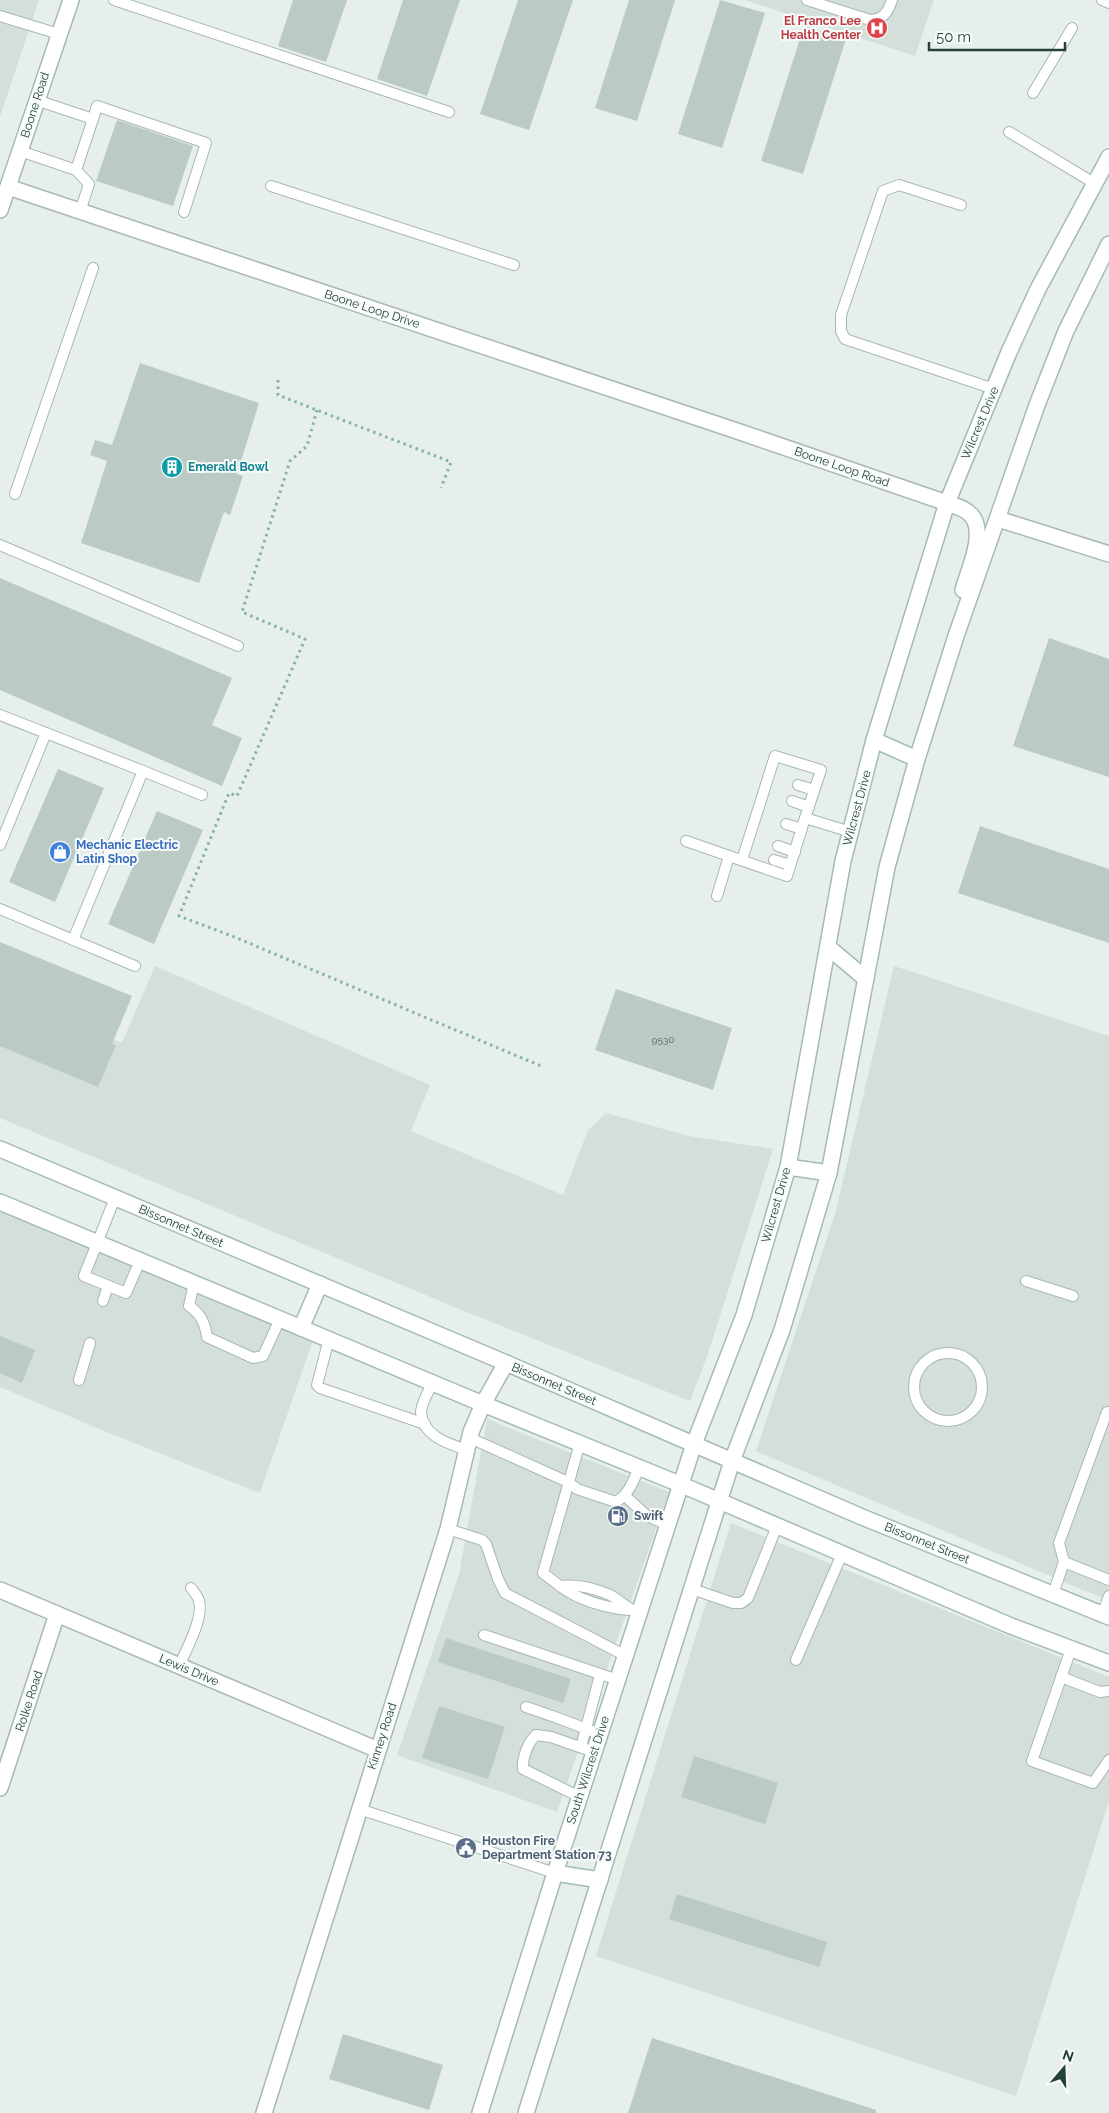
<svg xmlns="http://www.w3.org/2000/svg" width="1109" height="2113" viewBox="0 0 1109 2113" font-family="Raleway,sans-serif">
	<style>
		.built { fill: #d4dfda }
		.building { fill: #bbcac4 }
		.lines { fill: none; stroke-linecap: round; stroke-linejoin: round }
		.lane-casing { stroke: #a8b8b2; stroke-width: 12 }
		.street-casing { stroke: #a8b8b2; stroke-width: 18 }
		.secondary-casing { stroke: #a4bbb3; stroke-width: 18 }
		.path { stroke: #86b3a5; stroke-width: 3; stroke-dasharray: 2.5 4; stroke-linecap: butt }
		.lane { stroke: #fff; stroke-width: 10 }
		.street { stroke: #fff; stroke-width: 15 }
		.secondary { stroke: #fff; stroke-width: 15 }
		.labels { text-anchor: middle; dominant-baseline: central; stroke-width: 4; stroke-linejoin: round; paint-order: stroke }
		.number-label { font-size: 10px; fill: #4a645c }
		.health-label { font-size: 12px; font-weight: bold; fill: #be3a42; stroke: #f7fbf9; text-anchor: end }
		.street-label { font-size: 12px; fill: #24423a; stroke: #f7fbf9 }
		.culture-label { font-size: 12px; font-weight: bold; fill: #0d838f; stroke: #f7fbf9; text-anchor: start }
		.shop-label { font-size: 12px; font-weight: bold; fill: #366cbe; stroke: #f7fbf9; text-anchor: start }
		.service-label { font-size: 12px; font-weight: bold; fill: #4e5e75; stroke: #f7fbf9; text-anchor: start }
	</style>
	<rect width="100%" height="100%" fill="#e6efeb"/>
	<g class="built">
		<polygon points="0,0 39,0 0,117"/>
		<polygon points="745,0 934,0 915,56"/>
		<polygon points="155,966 430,1085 411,1131 563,1195 588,1130 606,1113 689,1136 773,1149 708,1354 690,1401 464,1311 0,1118 0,992 122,1043"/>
		<polygon points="894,966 1109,1036 1109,1601 756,1451 835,1214"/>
		<polygon points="0,1211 313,1340 260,1493 102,1430 0,1387"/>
		<polygon points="487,1419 669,1492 557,1812 397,1755 459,1574"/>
		<polygon points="731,1523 1109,1677 1109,1801 1016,2096 596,1956"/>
	</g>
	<g class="building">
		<polygon points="293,0 347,0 326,62 278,46"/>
		<polygon points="403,0 460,0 427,96 377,79"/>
		<polygon points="518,0 573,0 529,130 480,114"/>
		<polygon points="629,0 675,0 637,121 595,108"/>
		<polygon points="720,0 765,13 722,148 678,134"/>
		<polygon points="804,26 846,39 803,174 761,161"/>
		<polygon points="117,120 193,146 173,206 96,181"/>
		<polygon points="140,363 259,403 237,474 243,476 230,515 224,512 199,583 81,543 107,461 90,455 95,440 112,445"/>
		<polygon points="0,578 232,678 212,725 242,738 222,786 0,690"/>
		<polygon points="1049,638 1109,659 1109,777 1013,746"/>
		<polygon points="58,769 104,788 55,902 9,882"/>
		<polygon points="157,811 203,830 154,944 108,924"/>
		<polygon points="980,826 1109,869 1109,943 958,893"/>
		<polygon points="0,942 132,996 112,1044 116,1045 98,1087 0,1046"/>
		<polygon points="616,989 732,1028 713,1090 595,1050"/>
		<polygon points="0,1336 35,1350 22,1383 0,1373"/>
		<polygon points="446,1638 571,1679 563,1703 438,1662"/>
		<polygon points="439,1706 505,1727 488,1779 422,1758"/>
		<polygon points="694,1756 778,1783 765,1824 681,1797"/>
		<polygon points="677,1894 827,1942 819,1967 669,1919"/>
		<polygon points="343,2034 443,2065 429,2110 329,2079"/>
		<polygon points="652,2038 876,2110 876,2113 628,2113"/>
	</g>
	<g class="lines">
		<g class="lane-casing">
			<g id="lane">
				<polyline points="114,0 449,112"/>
				<path d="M 807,0 L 870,20 C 883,20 888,12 892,0"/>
				<polyline points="1102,0 1109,3"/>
				<polyline points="0,16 59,34"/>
				<polyline points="1033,93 1072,28"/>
				<polyline points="36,100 93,119 76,170"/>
				<polyline points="93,119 97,106 206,143 184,212"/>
				<polyline points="1009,132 1094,183"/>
				<polyline points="20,151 76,170 89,184 80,212"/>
				<polyline points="271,186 514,265"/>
				<polyline points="961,205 899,185 883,191 841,315 841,331 845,339 994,389"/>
				<polyline points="15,494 93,268"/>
				<polyline points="0,545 238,646"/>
				<polyline points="0,715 143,771"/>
				<polyline points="798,785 814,790"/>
				<polyline points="792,801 809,807"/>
				<polyline points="786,824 802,829"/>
				<polyline points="686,841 729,856"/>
				<polyline points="0,845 46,733"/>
				<polyline points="778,846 795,852"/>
				<polyline points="742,860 775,756 821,770 805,818"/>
				<polyline points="774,860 790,865"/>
				<polyline points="717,896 729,856 787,876 805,818 851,832"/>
				<polyline points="0,909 135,966"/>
				<polyline points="73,940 143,771 202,795"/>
				<polyline points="115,1198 84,1276 126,1293 140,1261"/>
				<polyline points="1026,1281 1073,1296"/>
				<path d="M 194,1283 L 189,1306 C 201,1314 205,1323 207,1337 L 253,1358 L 263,1356 L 280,1319"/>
				<polyline points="103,1301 108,1286"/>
				<polyline points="329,1339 317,1385 320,1388 425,1424"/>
				<circle cx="948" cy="1387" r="34"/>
				<polyline points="79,1380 90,1343"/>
				<path d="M 432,1383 C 429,1391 421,1404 421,1412 C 422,1436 449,1444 467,1450"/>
				<path d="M 470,1438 L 568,1482 L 577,1489 L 616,1502 C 629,1494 633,1482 639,1468"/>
				<path d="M 580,1443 L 543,1573 L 560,1586 C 576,1584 594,1588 610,1595 C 621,1601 627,1609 640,1613"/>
				<polyline points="625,1496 646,1515 669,1526"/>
				<polyline points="448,1529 482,1540 486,1544 498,1579 505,1593 626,1656"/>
				<polyline points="1064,1562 1109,1580"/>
				<path d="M 560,1586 C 578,1600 606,1608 629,1610"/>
				<polyline points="692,1589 733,1603 741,1603 748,1598 777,1526"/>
				<polyline points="1053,1594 1064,1562 1059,1543 1107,1412 1109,1413"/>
				<polyline points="1102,1615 1109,1596"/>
				<polyline points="484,1635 618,1680"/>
				<polyline points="1071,1649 1032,1761 1093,1783 1109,1760"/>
				<polyline points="796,1660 842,1554"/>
				<path d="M 179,1666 C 186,1651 204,1617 199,1601 C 198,1596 194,1592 191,1588"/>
				<polyline points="1061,1677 1100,1692 1109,1691"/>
				<polyline points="526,1707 555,1717 600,1734"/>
				<polyline points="581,1747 600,1675"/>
				<path d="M 580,1797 L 523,1769 C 522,1758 528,1742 536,1735 L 551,1737 L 594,1752"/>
				<polyline points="359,1809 555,1873"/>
			</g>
		</g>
		<g class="street-casing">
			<g id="street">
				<polyline points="8,187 737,431 947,503"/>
				<polyline points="998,519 1109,554"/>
				<polyline points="0,1590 378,1750"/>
				<polyline points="0,1788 57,1614"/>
				<polyline points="264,2113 448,1529 471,1432 483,1404 506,1363"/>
			</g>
		</g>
		<g class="secondary-casing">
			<g id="secondary">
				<polyline points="0,210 71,0"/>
				<path d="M 947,503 C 955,506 965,508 971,515 C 987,532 968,571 963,590"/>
				<polyline points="874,740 917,759"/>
				<polyline points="828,947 866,979"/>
				<polyline points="0,1149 506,1363 862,1517 1109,1617"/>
				<polyline points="788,1167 829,1173"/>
				<polyline points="0,1202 483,1404 682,1485 1011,1626 1109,1663"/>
				<polyline points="301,1328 320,1284"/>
				<polyline points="555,1873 600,1880"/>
				<polyline points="480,2113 555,1873 694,1444 744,1315 788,1167 843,861 874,740 947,503 1009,352 1038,289 1109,157"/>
				<polyline points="526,2113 719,1502 732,1461 782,1330 829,1173 887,867 917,759 956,636 1037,405 1066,331 1109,244"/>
			</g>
		</g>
		<g class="path">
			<polyline points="278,380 278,395 451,462 441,488"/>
			<polyline points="317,410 307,446 290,461 242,612 305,639 237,796 229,793 179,916 232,936 541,1066"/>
		</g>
		<use href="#lane" class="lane"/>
		<use href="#street" class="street"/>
		<use href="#secondary" class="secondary"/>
	</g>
	<defs>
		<g id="hospital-disc" transform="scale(1.125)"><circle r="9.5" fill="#e0444e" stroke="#f7fbf9"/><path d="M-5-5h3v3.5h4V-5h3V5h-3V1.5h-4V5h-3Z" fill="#fff"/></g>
		<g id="building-disc" transform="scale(1.125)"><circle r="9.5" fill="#0f9aa8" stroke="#f7fbf9"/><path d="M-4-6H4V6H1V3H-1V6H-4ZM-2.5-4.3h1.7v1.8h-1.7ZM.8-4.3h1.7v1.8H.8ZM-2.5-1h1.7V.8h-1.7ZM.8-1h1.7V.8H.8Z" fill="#fff"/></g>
		<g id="shop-disc" transform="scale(1.125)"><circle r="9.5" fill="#3f7fe0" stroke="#f7fbf9"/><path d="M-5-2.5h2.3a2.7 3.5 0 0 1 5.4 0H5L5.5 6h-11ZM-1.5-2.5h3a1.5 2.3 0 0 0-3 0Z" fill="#fff"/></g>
		<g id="fuel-disc" transform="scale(1.125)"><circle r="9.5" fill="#5c6f8a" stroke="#f7fbf9"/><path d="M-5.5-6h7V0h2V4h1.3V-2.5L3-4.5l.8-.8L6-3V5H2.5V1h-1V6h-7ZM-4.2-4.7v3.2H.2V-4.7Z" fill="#fff"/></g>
		<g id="civic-disc" transform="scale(1.125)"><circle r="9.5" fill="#5c6f8a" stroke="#f7fbf9"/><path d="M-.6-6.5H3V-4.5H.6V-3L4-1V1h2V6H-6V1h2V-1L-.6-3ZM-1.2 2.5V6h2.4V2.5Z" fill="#fff"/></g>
	</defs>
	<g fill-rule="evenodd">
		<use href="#hospital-disc" x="877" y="28"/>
		<use href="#building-disc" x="172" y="467"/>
		<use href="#shop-disc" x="60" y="852"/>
		<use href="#fuel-disc" x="618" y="1516"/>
		<use href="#civic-disc" x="466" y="1848"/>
	</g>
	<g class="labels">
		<g class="number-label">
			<text x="663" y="1039">9530</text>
		</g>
		<g class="health-label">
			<text x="861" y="21">El Franco Lee<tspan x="861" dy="14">Health Center</tspan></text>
		</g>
		<g class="street-label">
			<text transform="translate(35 105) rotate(-72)">Boone Road</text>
			<text transform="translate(372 309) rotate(18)">Boone Loop Drive</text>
			<text transform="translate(980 423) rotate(-67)">Wilcrest Drive</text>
			<text transform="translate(842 467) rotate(19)">Boone Loop Road</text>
			<text transform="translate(857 808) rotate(-75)">Wilcrest Drive</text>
			<text transform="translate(776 1205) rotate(-74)">Wilcrest Drive</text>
			<text transform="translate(181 1226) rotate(23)">Bissonnet Street</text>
			<text transform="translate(554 1384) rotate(23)">Bissonnet Street</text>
			<text transform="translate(927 1543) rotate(22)">Bissonnet Street</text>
			<text transform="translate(189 1670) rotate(23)">Lewis Drive</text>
			<text transform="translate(29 1701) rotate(-72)">Rolke Road</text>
			<text transform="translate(382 1736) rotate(-72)">Kinney Road</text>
			<text transform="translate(588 1770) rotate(-72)">South Wilcrest Drive</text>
		</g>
		<g class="culture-label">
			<text x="188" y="467">Emerald Bowl</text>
		</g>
		<g class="shop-label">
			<text x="76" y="845">Mechanic Electric<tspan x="76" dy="14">Latin Shop</tspan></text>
		</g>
		<g class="service-label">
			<text x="634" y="1516">Swift</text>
			<text x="482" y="1841">Houston Fire<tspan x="482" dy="14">Department Station 73</tspan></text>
		</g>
	</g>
	<g transform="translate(1064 2068) rotate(19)" stroke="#f7fbf9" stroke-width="4" paint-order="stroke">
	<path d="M0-4L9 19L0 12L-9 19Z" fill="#24423a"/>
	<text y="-8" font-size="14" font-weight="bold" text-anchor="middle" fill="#24423a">N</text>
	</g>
	<path d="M929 42v8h136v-8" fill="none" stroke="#24423a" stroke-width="2.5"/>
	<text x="936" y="42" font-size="15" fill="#24423a" stroke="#f7fbf9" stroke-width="4" paint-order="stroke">50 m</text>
</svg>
